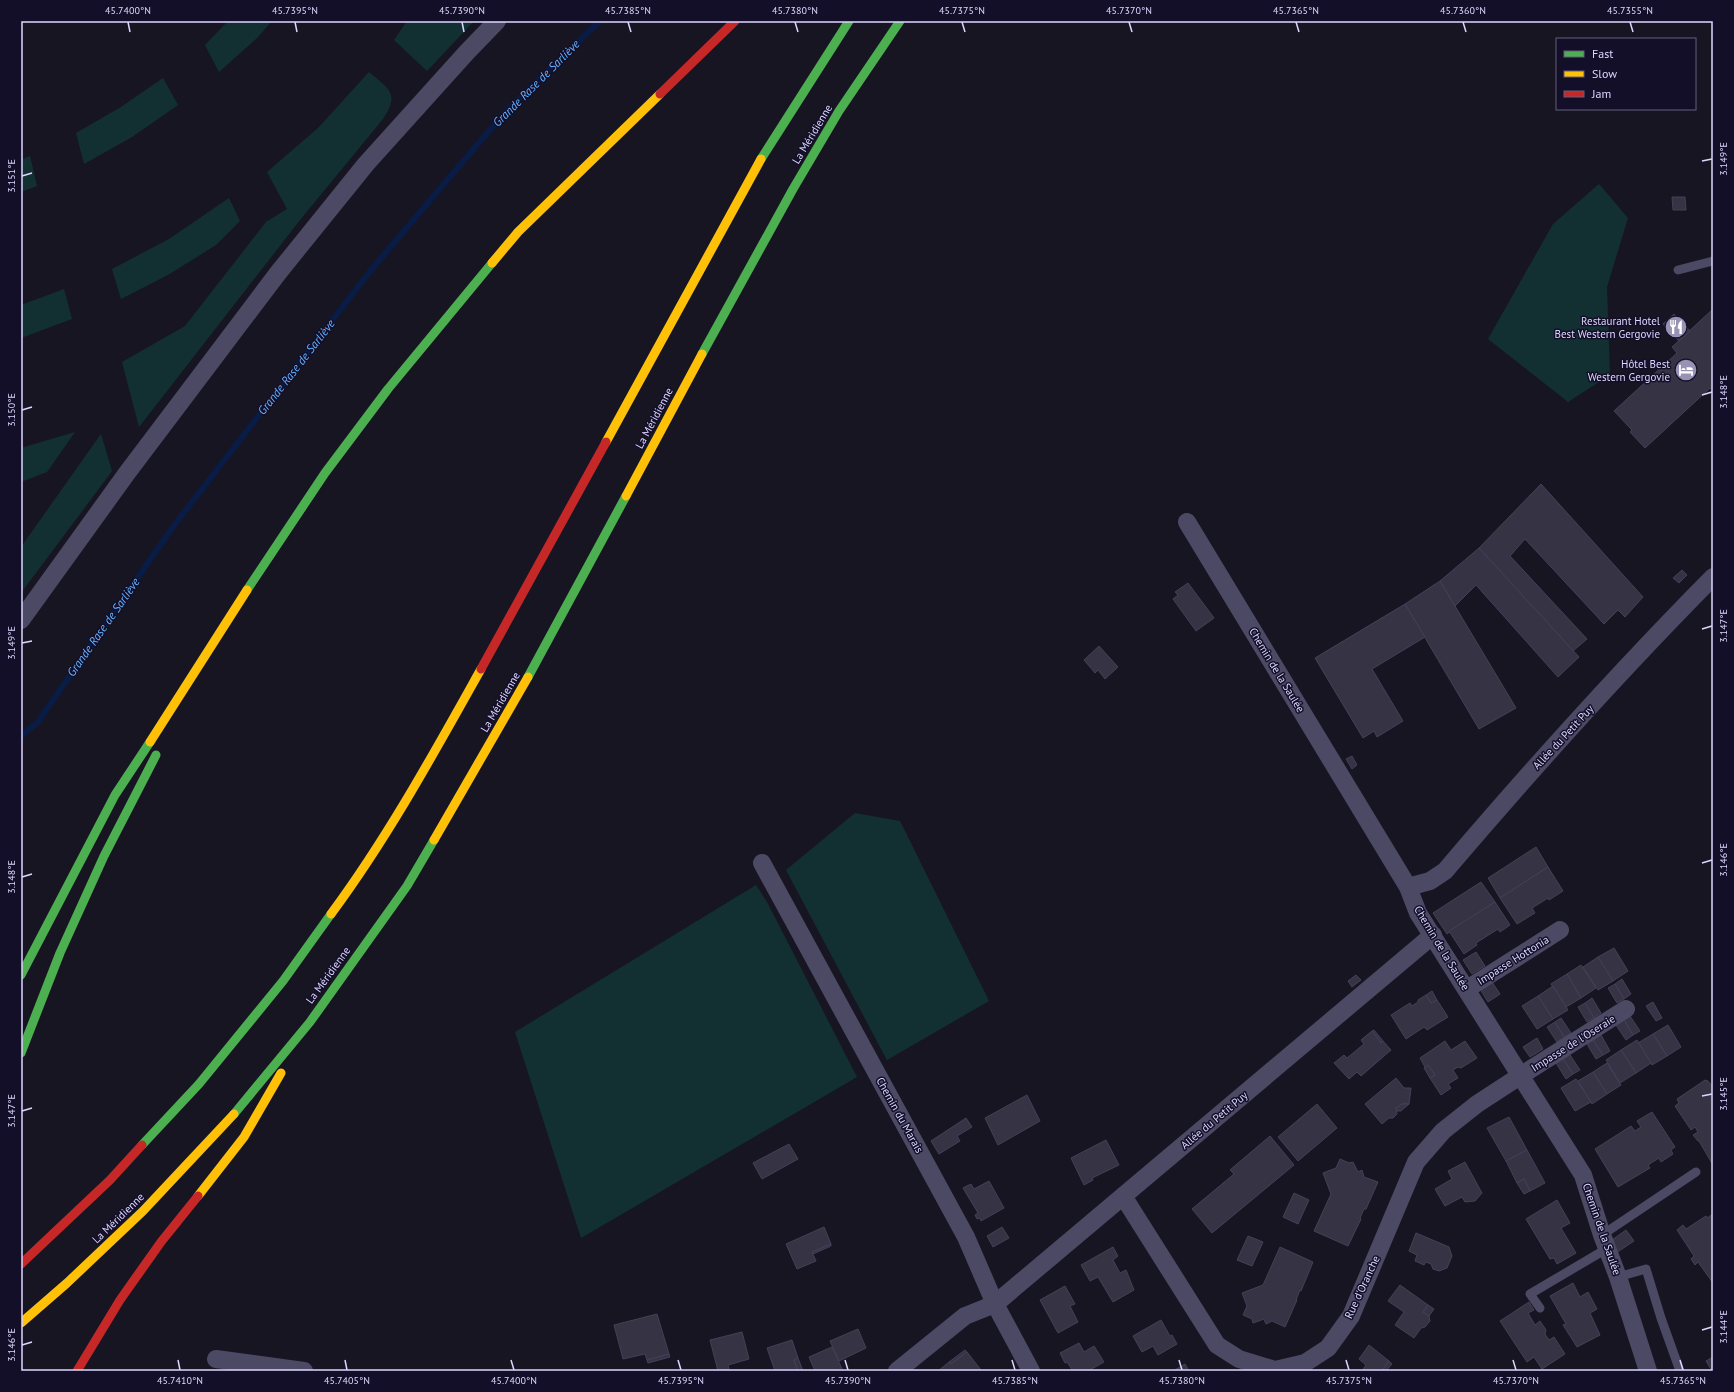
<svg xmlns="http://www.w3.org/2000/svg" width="1734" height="1392" viewBox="0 0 1734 1392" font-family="'PT Sans',sans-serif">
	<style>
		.green { fill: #123032 }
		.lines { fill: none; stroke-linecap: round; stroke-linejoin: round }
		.stream { stroke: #091c46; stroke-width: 6 }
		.building { fill: #363345; stroke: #454058 }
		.lane { stroke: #4c4964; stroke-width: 9 }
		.street { stroke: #4c4964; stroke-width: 18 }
		.fast { stroke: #4caf50; stroke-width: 9 }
		.slow { stroke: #ffc107; stroke-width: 9 }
		.jam { stroke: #c62828; stroke-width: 9 }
		.ticks { fill: none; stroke: #ddd7ff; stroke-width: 1.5 }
		.labels { text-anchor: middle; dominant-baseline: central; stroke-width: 3; stroke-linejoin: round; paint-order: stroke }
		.street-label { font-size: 11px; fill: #ddd7ff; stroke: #140f29 }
		.poi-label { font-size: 11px; fill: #ddd7ff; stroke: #140f29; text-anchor: end }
		.water-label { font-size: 12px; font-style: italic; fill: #65b2ff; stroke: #140f29 }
		.neatline { fill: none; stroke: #ddd7ff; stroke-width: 1.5 }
		.ticks-label { font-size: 10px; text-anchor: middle; fill: #ddd7ff }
	</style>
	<rect width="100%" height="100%" fill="#181523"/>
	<g class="green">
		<polygon points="228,21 272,21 257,38 219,72 205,45"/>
		<polygon points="407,21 474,21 427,71 394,40"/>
		<path d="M 369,72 C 389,89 400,93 383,119 L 300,220 L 139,427 L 122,362 L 185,326 L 266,222 L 287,209 L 267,172 L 318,128 Z"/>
		<polygon points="163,78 178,105 132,137 84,164 76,133 121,107"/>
		<polygon points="30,156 37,186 21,192 21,160"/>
		<polygon points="1599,184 1628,218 1607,287 1610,375 1568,402 1488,339 1553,224"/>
		<polygon points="229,198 240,221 216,245 168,275 121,299 112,269 169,239"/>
		<polygon points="64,289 72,319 21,338 21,305"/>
		<polygon points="75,432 47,472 21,482 21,448"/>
		<polygon points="101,434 112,471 21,593 21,547"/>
		<polygon points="855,813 900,821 989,1001 887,1060 786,870"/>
		<polygon points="756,885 767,902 857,1077 581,1238 515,1032"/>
	</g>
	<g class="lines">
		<polyline class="stream" points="21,736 38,722 172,528 371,270 505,112 600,21"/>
	</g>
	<g class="building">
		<polygon points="1672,197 1685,197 1686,210 1673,210"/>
		<polygon points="1713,309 1713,391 1710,388 1645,448 1630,432 1632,430 1614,411 1677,353 1672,347"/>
		<polygon points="1674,314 1690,331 1679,341 1663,324"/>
		<polygon points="1541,484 1643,597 1625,617 1618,610 1604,624 1525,539 1510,556 1587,639 1573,651 1479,548"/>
		<polygon points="1479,548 1579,657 1558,677 1476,585 1455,606 1440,581"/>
		<polygon points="1682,570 1687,575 1679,583 1673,578"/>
		<polygon points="1440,581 1516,708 1479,729 1405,604"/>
		<polygon points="1188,583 1214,618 1196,631 1173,599 1178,595 1175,592"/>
		<polygon points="1405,604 1425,637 1372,669 1403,721 1377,737 1374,731 1363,738 1315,658"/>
		<polygon points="1099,646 1118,667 1105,679 1098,670 1095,673 1084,660"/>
		<polygon points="1352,756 1357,765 1352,769 1346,759"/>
		<polygon points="1536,847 1548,867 1500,898 1488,878"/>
		<polygon points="1548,867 1563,891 1549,900 1548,898 1532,908 1535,913 1517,924 1500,898"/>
		<polygon points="1481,882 1495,902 1447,934 1433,913"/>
		<polygon points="1495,902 1510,925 1500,932 1498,929 1476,943 1477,945 1464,954 1449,931"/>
		<polygon points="1614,948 1628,971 1613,981 1598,957"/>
		<polygon points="1476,952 1485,966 1472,974 1463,960"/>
		<polygon points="1598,957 1613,981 1598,990 1583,967"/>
		<polygon points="1581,965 1596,988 1581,998 1567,974"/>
		<polygon points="1567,974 1581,998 1566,1007 1551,984"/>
		<polygon points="1356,975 1361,980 1352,987 1348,981"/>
		<polygon points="1622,979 1631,994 1624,999 1615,984"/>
		<polygon points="1492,982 1500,994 1488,1002 1480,989"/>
		<polygon points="1615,984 1624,999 1617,1003 1608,988"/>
		<polygon points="1553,986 1568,1010 1553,1019 1538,996"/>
		<polygon points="1432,991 1437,1000 1431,1003 1426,995"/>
		<polygon points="1426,995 1431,1003 1437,1000 1448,1017 1427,1030 1424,1027 1406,1039 1391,1015 1410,1003 1412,1006 1418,1002 1418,1000"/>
		<polygon points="1538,996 1553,1019 1537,1029 1522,1006"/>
		<polygon points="1592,998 1601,1013 1594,1018 1585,1003"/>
		<polygon points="1653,1002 1662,1018 1656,1021 1646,1006"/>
		<polygon points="1585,1003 1594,1018 1587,1022 1578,1007"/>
		<polygon points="1630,1016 1640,1031 1633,1035 1624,1020"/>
		<polygon points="1561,1018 1571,1033 1564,1037 1555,1022"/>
		<polygon points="1624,1020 1633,1035 1626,1040 1616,1025"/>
		<polygon points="1555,1022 1564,1037 1557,1042 1547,1027"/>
		<polygon points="1668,1025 1681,1047 1667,1056 1653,1034"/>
		<polygon points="1374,1030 1383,1041 1381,1043 1372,1031"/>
		<polygon points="1372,1031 1381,1043 1383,1041 1391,1050 1361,1076 1357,1072 1349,1079 1334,1063 1344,1055 1347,1058 1364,1044 1361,1040"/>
		<polygon points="1653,1034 1667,1056 1652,1065 1638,1043"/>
		<polygon points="1601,1035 1610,1051 1603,1055 1593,1040"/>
		<polygon points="1537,1038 1543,1049 1530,1057 1523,1047"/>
		<polygon points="1593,1040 1603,1055 1596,1059 1587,1044"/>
		<polygon points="1637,1040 1651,1063 1636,1073 1621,1050"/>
		<polygon points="1445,1041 1451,1050 1465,1041 1477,1058 1461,1068 1458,1067 1453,1070 1458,1078 1448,1084 1451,1088 1441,1095 1430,1078 1435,1075 1428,1065 1425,1067 1420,1058"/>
		<polygon points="1621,1050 1636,1073 1620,1083 1606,1060"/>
		<polygon points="1570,1055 1580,1070 1573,1074 1563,1059"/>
		<polygon points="1563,1059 1573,1074 1566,1079 1556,1063"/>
		<polygon points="1607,1063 1621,1085 1607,1094 1593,1072"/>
		<polygon points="1428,1065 1435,1075 1430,1078 1424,1068"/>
		<polygon points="1593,1072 1607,1094 1592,1104 1578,1081"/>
		<polygon points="1396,1078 1404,1088 1411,1088 1409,1104 1402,1104 1396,1108 1397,1114 1393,1118 1389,1118 1382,1124 1365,1104"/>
		<polygon points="1576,1079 1591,1102 1575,1111 1561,1088"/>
		<polygon points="1705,1080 1708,1081 1713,1087 1713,1165 1699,1141 1698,1141 1693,1135 1698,1132 1695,1127 1691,1130 1675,1106 1679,1103 1677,1099"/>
		<polygon points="1027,1095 1040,1121 998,1145 985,1118"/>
		<polygon points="1317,1104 1337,1128 1298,1161 1278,1137"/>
		<polygon points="1402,1104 1409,1104 1401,1111 1397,1111 1396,1108"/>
		<polygon points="1652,1112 1675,1147 1671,1150 1673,1154 1661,1162 1659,1158 1648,1165 1650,1168 1618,1187 1595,1149 1631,1126 1635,1131 1641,1127 1637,1121"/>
		<polygon points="1509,1117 1527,1150 1506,1161 1487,1128"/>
		<polygon points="966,1118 972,1127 957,1136 960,1141 939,1154 931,1141"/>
		<polygon points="1270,1136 1294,1165 1212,1233 1192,1209 1234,1174 1230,1170"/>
		<polygon points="1106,1140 1119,1165 1092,1178 1093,1180 1084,1185 1071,1158"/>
		<polygon points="789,1144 798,1159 762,1179 753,1163"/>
		<polygon points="1527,1150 1545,1183 1530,1191 1524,1179 1517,1183 1506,1161"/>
		<polygon points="1340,1159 1349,1163 1353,1162 1358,1172 1362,1170 1364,1177 1378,1182 1366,1209 1364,1209 1360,1218 1361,1219 1348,1246 1314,1231 1331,1194 1323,1173 1336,1168"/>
		<polygon points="1465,1162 1482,1193 1475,1201 1465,1202 1462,1197 1445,1206 1435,1189 1452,1179 1448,1171"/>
		<polygon points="1524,1179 1530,1191 1524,1194 1517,1183"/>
		<polygon points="989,1181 1004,1208 981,1221 980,1218 977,1219 975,1215 978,1213 963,1188 971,1184 974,1189"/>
		<polygon points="1294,1193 1309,1200 1298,1224 1283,1217"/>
		<polygon points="1557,1200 1570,1223 1561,1228 1576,1253 1557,1264 1554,1258 1550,1259 1526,1219"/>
		<polygon points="1713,1214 1713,1283 1698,1262 1695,1265 1691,1259 1694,1256 1677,1230 1683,1225 1686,1229 1706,1216 1707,1218"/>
		<polygon points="824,1227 831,1244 812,1252 816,1261 797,1269 786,1244"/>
		<polygon points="1002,1227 1009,1238 993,1247 987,1236"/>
		<polygon points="1626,1230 1634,1241 1616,1253 1612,1240"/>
		<polygon points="1416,1233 1449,1247 1452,1256 1447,1268 1439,1271 1433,1269 1431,1264 1426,1262 1424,1265 1415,1261 1417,1255 1409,1251"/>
		<polygon points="1248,1236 1263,1242 1252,1266 1237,1260"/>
		<polygon points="831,1244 831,1246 813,1254 812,1252"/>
		<polygon points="1113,1247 1118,1256 1113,1260 1120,1273 1126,1270 1134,1290 1113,1302 1098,1277 1090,1281 1081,1265"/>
		<polygon points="1280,1247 1313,1262 1301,1291 1300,1290 1296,1300 1297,1300 1285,1327 1272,1321 1266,1324 1264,1319 1253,1323 1252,1319 1243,1315 1247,1306 1242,1293 1263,1285"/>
		<polygon points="1573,1283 1580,1297 1588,1292 1597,1309 1590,1313 1600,1335 1577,1347 1563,1325 1566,1324 1550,1296"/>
		<polygon points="1400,1285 1428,1305 1423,1312 1429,1316 1430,1321 1425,1327 1421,1328 1414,1338 1395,1325 1404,1312 1388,1301"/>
		<polygon points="1065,1286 1075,1304 1070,1306 1078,1322 1058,1333 1040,1300"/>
		<polygon points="1529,1302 1534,1310 1528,1313 1535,1325 1540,1321 1546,1330 1545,1334 1549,1340 1554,1337 1565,1354 1542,1369 1534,1357 1527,1362 1500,1321"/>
		<polygon points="1428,1305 1434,1309 1429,1316 1423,1312"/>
		<polygon points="657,1314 669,1354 647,1360 645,1354 623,1359 614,1325"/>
		<polygon points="1161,1320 1170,1336 1172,1335 1177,1344 1158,1355 1153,1346 1142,1352 1133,1336"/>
		<polygon points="858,1329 866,1348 839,1361 830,1341"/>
		<polygon points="742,1332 749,1359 728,1365 729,1369 718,1371 710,1340"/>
		<polygon points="792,1340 798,1358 794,1360 798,1371 775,1371 767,1348"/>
		<polygon points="1079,1343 1084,1352 1094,1346 1104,1362 1088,1371 1073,1371 1067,1362 1065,1363 1060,1353"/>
		<polygon points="1369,1345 1389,1361 1383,1369 1386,1371 1362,1371 1366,1365 1359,1359"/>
		<polygon points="832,1347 843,1371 815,1371 809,1357"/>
		<polygon points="965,1350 967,1352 951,1364 949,1362"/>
		<polygon points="967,1352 981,1370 980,1371 938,1371 949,1362 951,1364"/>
		<polygon points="669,1354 670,1357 648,1363 647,1360"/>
		<polygon points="1713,1357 1713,1371 1712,1371 1706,1361"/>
		<polygon points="798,1358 803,1371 798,1371 794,1360"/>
		<polygon points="1389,1361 1392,1364 1386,1371 1383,1369"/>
		<polygon points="1185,1364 1189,1371 1173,1371"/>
	</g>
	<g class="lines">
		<g class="lane">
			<polyline points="1678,270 1713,261"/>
			<polyline points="1602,1235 1696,1172"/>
			<polyline points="1618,1277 1646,1269 1661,1318 1680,1371"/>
			<polyline points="1540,1308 1530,1294 1608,1248"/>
		</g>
		<g class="street">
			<polyline points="1187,522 1408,887 1418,913 1583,1175 1602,1235 1618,1277 1648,1371"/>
			<polyline points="21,620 127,473 278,273 366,164 467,52 497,21"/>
			<polyline points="762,863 966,1237 995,1304 1031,1371"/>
			<path d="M 1408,887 L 1430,881 L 1445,871 C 1531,770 1620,671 1713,577"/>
			<polyline points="1467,989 1560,930"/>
			<polyline points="1123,1196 1217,1345 1239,1359 1275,1370 1305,1363 1328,1348 1351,1316 1416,1162 1443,1131 1477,1104 1520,1076 1626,1009"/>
			<polyline points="216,1359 304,1371"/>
			<polyline points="897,1371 965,1316 995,1304 1433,935"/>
		</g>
		<g class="fast">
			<polyline points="761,159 849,21"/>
			<polyline points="702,354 793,189 839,111 900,21"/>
			<polyline points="247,590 325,473 388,389 492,263"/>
			<polyline points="528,677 626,496"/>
			<polyline points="21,975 115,795 150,742"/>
			<polyline points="21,1053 60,953 104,856 156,755"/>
			<polyline points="234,1114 310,1022 407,886 434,840"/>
			<polyline points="142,1145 199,1084 283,981 331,914"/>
		</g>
		<g class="slow">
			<polyline points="492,263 518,232 660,94"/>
			<polyline points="606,442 761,159"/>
			<polyline points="626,496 702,354"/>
			<polyline points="150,742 247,590"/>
			<polyline points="434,840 528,677"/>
			<path d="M 331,914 C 388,837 434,753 481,669"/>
			<polyline points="198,1196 244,1137 281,1073"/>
			<polyline points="21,1323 67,1283 143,1211 234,1114"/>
		</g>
		<g class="jam">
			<polyline points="660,94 735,21"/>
			<polyline points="481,669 606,442"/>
			<polyline points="21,1264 110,1180 142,1145"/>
			<polyline points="77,1371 120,1300 161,1242 198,1196"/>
		</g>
	</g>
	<path class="ticks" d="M 128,22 L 130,32M 295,22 L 297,32M 462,22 L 464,32M 628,22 L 631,32M 795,22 L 798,32M 962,22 L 965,32M 1129,22 L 1132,32M 1296,22 L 1299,32M 1463,22 L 1466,32M 1630,22 L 1633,32M 1702,161 L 1712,159M 22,176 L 32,173M 1702,395 L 1712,392M 22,410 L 32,407M 1702,629 L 1712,626M 22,643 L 32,641M 1702,863 L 1712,860M 22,877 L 32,874M 1702,1096 L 1712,1094M 22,1111 L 32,1108M 1702,1330 L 1712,1327M 22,1345 L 32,1342M 178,1360 L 180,1370M 345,1360 L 347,1370M 511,1360 L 514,1370M 678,1360 L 681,1370M 845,1360 L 848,1370M 1012,1360 L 1015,1370M 1179,1360 L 1182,1370M 1346,1360 L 1349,1370M 1513,1360 L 1516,1370M 1680,1360 L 1683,1370"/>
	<defs>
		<g id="restaurant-disc" transform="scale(1.15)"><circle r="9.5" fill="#9893b2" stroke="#140f29"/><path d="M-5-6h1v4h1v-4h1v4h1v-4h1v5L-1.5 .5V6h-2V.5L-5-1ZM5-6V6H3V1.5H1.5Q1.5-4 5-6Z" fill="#fff"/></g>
		<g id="hotel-disc" transform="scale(1.15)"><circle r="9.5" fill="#9893b2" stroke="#140f29"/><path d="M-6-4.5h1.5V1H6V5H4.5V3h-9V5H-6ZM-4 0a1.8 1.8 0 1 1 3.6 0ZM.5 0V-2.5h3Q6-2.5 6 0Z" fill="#fff"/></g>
	</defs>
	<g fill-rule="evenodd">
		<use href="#restaurant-disc" x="1676" y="327"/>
		<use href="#hotel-disc" x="1686" y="370"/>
	</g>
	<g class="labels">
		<g class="street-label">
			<text transform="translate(812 134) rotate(-59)">La Méridienne</text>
			<text transform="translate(654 418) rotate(-62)">La Méridienne</text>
			<text transform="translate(1277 670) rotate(59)">Chemin de la Saulée</text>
			<text transform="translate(500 702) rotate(-60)">La Méridienne</text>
			<text transform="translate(1563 737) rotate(-47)">Allée du Petit Puy</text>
			<text transform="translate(1442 948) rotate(59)">Chemin de la Saulée</text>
			<text transform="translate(1513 960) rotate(-32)">Impasse Hottonia</text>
			<text transform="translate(328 975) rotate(-54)">La Méridienne</text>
			<text transform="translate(1573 1043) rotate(-32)">Impasse de l'Oseraie</text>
			<text transform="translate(900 1115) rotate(61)">Chemin du Marais</text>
			<text transform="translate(1214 1120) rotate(-40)">Allée du Petit Puy</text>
			<text transform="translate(118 1218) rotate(-44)">La Méridienne</text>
			<text transform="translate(1602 1229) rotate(71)">Chemin de la Saulée</text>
			<text transform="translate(1362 1287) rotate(-65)">Rue d'Oranche</text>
		</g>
		<g class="poi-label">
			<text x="1660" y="321">Restaurant Hotel<tspan x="1660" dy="13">Best Western Gergovie</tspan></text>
			<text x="1670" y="364">Hôtel Best<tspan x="1670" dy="13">Western Gergovie</tspan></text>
		</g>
		<g class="water-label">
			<text transform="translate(536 83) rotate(-45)">Grande Rase de Sarliève</text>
			<text transform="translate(296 367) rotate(-52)">Grande Rase de Sarliève</text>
			<text transform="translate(103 627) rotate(-55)">Grande Rase de Sarliève</text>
		</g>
	</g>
	<rect width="1734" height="1392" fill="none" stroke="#140f29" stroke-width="44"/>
	<rect x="1556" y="38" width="140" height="72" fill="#140f29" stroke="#645f7f"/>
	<rect x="1564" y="51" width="20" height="6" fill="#4caf50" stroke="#645f7f"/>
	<text x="1592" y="58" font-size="12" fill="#ddd7ff">Fast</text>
	<rect x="1564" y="71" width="20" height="6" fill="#ffc107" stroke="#645f7f"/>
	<text x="1592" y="78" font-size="12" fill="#ddd7ff">Slow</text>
	<rect x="1564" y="91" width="20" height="6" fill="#c62828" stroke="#645f7f"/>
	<text x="1592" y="98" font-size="12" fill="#ddd7ff">Jam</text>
	<rect x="22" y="22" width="1690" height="1348" class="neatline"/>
	<g class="ticks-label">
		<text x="128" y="14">45.7400°N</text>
		<text x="295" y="14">45.7395°N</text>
		<text x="462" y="14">45.7390°N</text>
		<text x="628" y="14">45.7385°N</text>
		<text x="795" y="14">45.7380°N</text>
		<text x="962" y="14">45.7375°N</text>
		<text x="1129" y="14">45.7370°N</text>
		<text x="1296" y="14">45.7365°N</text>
		<text x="1463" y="14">45.7360°N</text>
		<text x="1630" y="14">45.7355°N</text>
		<text transform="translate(1723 159) rotate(-90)" y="4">3.149°E</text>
		<text transform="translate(11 176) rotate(-90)" y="4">3.151°E</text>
		<text transform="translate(1723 392) rotate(-90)" y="4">3.148°E</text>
		<text transform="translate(11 410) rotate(-90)" y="4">3.150°E</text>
		<text transform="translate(1723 626) rotate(-90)" y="4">3.147°E</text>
		<text transform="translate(11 643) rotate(-90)" y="4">3.149°E</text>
		<text transform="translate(1723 860) rotate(-90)" y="4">3.146°E</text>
		<text transform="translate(11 877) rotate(-90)" y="4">3.148°E</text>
		<text transform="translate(1723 1094) rotate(-90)" y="4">3.145°E</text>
		<text transform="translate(11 1111) rotate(-90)" y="4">3.147°E</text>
		<text transform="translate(1723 1327) rotate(-90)" y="4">3.144°E</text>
		<text transform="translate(11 1345) rotate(-90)" y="4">3.146°E</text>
		<text x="180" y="1384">45.7410°N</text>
		<text x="347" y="1384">45.7405°N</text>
		<text x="514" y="1384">45.7400°N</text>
		<text x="681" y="1384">45.7395°N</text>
		<text x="848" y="1384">45.7390°N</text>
		<text x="1015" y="1384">45.7385°N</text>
		<text x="1182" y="1384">45.7380°N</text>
		<text x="1349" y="1384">45.7375°N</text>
		<text x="1516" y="1384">45.7370°N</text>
		<text x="1683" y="1384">45.7365°N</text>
	</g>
</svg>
